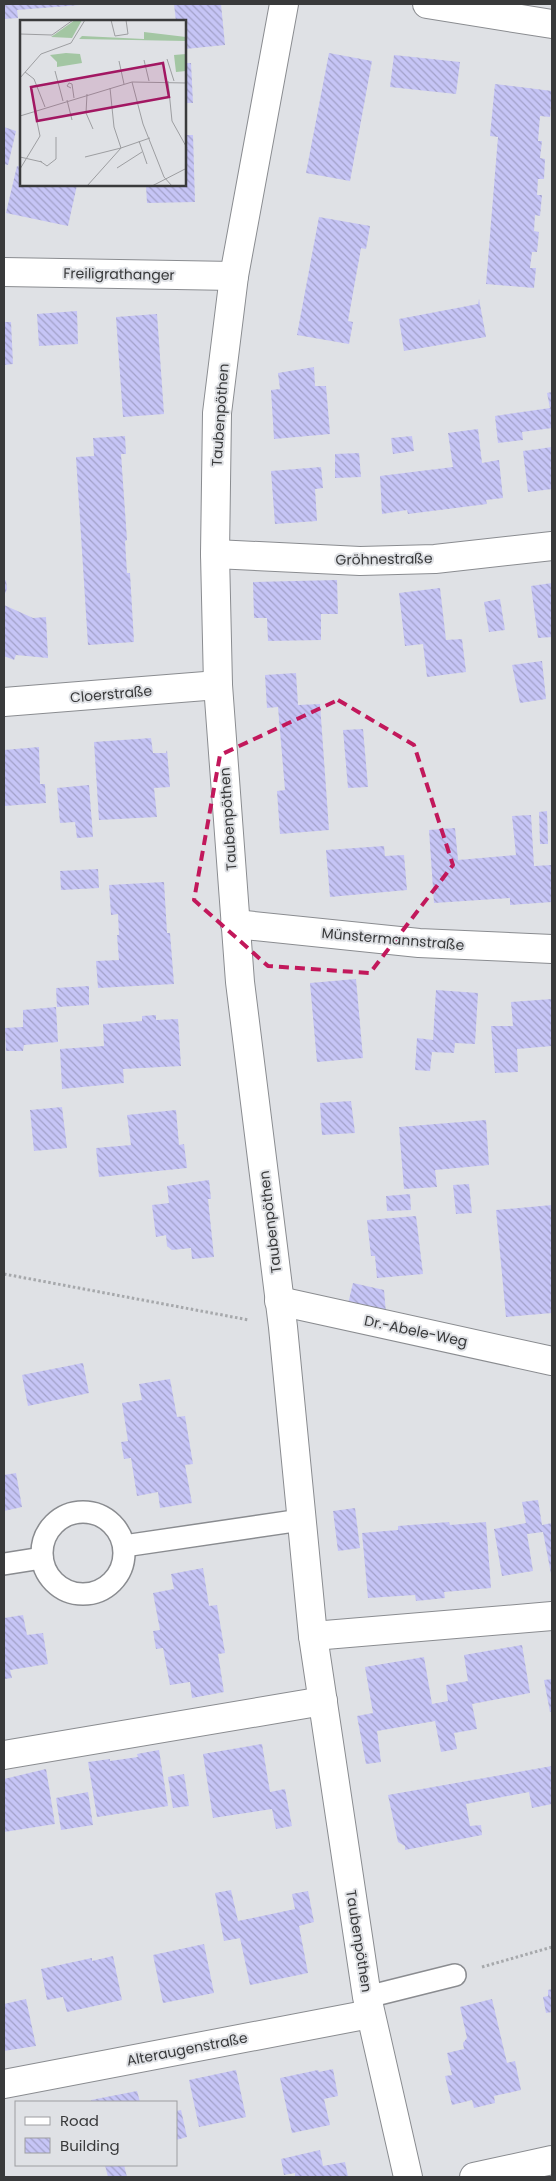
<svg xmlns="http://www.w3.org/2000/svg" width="556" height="2181" viewBox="0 0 556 2181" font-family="Poppins,sans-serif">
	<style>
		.building { fill: url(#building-back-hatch) }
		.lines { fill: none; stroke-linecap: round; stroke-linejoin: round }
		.lane-casing { stroke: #8a8c90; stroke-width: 24 }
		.street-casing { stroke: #8a8c90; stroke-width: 30 }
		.path { stroke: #a6a8ab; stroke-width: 3; stroke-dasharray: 2.5 2.5; stroke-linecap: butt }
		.lane { stroke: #fff; stroke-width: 21 }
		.street { stroke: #fff; stroke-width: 28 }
		.marked { fill: none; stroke: #c2185b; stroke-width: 4; stroke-dasharray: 10 6; stroke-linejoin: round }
		.labels { text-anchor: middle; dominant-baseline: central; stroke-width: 4; stroke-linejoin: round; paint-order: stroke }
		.street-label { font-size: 14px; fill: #393a3b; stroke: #dfe1e5 }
		.inset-road { fill: none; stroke: #9d9ea1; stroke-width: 1 }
		.view { fill: #a21762; fill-opacity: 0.15; stroke: #a21762; stroke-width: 2.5 }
		.inset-edge { fill: none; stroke: #393a3b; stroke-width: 2.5 }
	</style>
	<defs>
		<pattern id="building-back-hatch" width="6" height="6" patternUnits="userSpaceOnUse" patternTransform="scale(1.25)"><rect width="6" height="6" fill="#c6c5f6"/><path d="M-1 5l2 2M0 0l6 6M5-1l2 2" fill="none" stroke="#a2a1c8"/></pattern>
	</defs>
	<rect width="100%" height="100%" fill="#dfe1e5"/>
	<g class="building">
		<polygon points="4,4 80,4 80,5 17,10 18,18 4,19"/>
		<polygon points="174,4 221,4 225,45 185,49 185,21 176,21"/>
		<polygon points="329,53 372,61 350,181 306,173"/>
		<polygon points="394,55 460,62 456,94 390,87"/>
		<polygon points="185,63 191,63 193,103 185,103"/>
		<polygon points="495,84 552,91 550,117 540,116 538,141 542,141 540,158 545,159 544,179 538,179 537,195 542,195 540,216 535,215 534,231 539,232 537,252 532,252 530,268 536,268 534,288 486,284 498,137 490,136"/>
		<polygon points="4,127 16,131 8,165 4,164"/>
		<polygon points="185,135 193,135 195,202 147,203 146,185 185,185"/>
		<polygon points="17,166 21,167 21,185 77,185 68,226 6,213"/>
		<polygon points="319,217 370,226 366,249 361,248 348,321 353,322 349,344 297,335"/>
		<polygon points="479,299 486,337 404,351 399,319 478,304"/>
		<polygon points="77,311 78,344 39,346 37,314"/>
		<polygon points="157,314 164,414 123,417 116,317"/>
		<polygon points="4,322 11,322 13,364 4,365"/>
		<polygon points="314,367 315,386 326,386 330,434 274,439 271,390 280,389 278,373"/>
		<polygon points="552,392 552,428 522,432 523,440 498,443 495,416 550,408 547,393"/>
		<polygon points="478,429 482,463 499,460 503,498 486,500 487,504 408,514 407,510 382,514 380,476 453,467 448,433"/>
		<polygon points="125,436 126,454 121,454 127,540 125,541 127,573 130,573 134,642 88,645 76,457 94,456 93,438"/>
		<polygon points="412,436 414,451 393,454 391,438"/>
		<polygon points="552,447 552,489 528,492 523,451"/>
		<polygon points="359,453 361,477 335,478 335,454"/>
		<polygon points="321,467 323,488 315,489 317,521 275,524 271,471"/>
		<polygon points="6,580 7,589 4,596 4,581"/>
		<polygon points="337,580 338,614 321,614 321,640 268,641 267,618 254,618 253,582"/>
		<polygon points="552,583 552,637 538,638 531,586"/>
		<polygon points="440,588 446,640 462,639 466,672 427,677 423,644 405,646 399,593"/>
		<polygon points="500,599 505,630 489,632 484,602"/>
		<polygon points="4,605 33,618 46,617 48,658 16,655 14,660 4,656"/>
		<polygon points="542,661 546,699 520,703 512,665"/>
		<polygon points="296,673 298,705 320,704 329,830 280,834 277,791 285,790 278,707 267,708 265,675"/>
		<polygon points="363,729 368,787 348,788 343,730"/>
		<polygon points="151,738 153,753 166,753 167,750 170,787 154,788 157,817 99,820 94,742"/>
		<polygon points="39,747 40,784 45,784 46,803 4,806 4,750"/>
		<polygon points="89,785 93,837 77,838 75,822 60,823 57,788"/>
		<polygon points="547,811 548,844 540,844 539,812"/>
		<polygon points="531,815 534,866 552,865 552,902 510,905 510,898 434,903 429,830 455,828 458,860 516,855 512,816"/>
		<polygon points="384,846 385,856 404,855 407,890 330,897 326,850"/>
		<polygon points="98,869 99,888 61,890 60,871"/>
		<polygon points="164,882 167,933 170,933 174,984 98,988 96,961 119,960 117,935 119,935 118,914 111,915 109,885"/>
		<polygon points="356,979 363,1058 317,1062 310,983"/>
		<polygon points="89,986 89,1005 57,1007 56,988"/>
		<polygon points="436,990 478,993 475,1044 455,1043 454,1053 432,1052 430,1071 415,1070 417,1038 433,1040"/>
		<polygon points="552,999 552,1046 517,1049 518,1072 495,1073 491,1026 513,1026 511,1002"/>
		<polygon points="56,1007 58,1042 24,1045 23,1051 6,1051 5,1028 23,1027 23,1010"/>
		<polygon points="156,1015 156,1020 178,1019 181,1066 123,1069 124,1083 62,1089 60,1049 104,1046 103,1024 142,1021 142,1016"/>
		<polygon points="351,1101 355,1133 322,1135 320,1103"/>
		<polygon points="62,1107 67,1148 34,1151 30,1110"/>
		<polygon points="176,1110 179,1145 184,1144 187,1168 99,1177 96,1148 131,1145 127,1115"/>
		<polygon points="486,1120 489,1165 435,1170 437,1187 404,1189 399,1127"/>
		<polygon points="209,1180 211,1199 208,1199 214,1257 192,1259 191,1248 172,1250 167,1246 166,1235 156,1237 152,1205 169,1203 167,1186"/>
		<polygon points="469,1184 472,1213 456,1214 453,1185"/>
		<polygon points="410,1194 411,1210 387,1211 386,1196"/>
		<polygon points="552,1205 552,1313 506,1317 496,1210"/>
		<polygon points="416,1216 423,1274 377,1278 375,1256 371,1256 367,1220"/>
		<polygon points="353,1283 384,1290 386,1313 348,1304"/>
		<polygon points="83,1363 89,1393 28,1406 22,1375"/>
		<polygon points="170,1379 177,1417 185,1416 193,1464 185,1465 192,1503 160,1508 158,1492 137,1496 131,1458 124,1459 121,1442 128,1441 122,1403 142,1400 139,1384"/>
		<polygon points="16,1473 22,1507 4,1511 4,1475"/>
		<polygon points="538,1500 542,1525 552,1523 552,1579 543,1532 527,1534 533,1571 502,1576 494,1529 526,1523 522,1502"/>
		<polygon points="355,1508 360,1548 338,1551 333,1511"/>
		<polygon points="449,1522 450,1525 486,1522 491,1588 444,1592 445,1598 416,1601 415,1595 368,1598 362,1533 398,1530 398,1526"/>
		<polygon points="203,1568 209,1606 217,1605 225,1653 218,1654 224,1692 192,1698 190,1682 170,1685 163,1648 156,1649 153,1631 160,1630 153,1593 174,1589 171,1574"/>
		<polygon points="23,1615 27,1635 43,1633 48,1664 10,1670 12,1678 4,1679 4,1618"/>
		<polygon points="522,1645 530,1693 472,1704 477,1729 454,1733 457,1749 441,1752 435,1721 377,1731 381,1762 366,1764 357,1716 373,1713 365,1667 424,1657 432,1704 448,1701 446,1685 468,1681 464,1655"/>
		<polygon points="552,1679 552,1712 550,1712 544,1680"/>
		<polygon points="262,1744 270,1792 285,1789 292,1826 276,1829 272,1809 213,1818 203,1754"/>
		<polygon points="159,1750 168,1806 97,1817 88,1762 110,1759 110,1761 138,1757 137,1754"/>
		<polygon points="552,1766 552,1804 532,1808 529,1792 466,1804 470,1826 481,1825 482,1835 405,1850 405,1846 398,1842 388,1795"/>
		<polygon points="46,1769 55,1824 4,1832 4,1779"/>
		<polygon points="184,1774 189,1806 173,1808 168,1777"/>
		<polygon points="88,1792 93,1825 61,1830 56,1798"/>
		<polygon points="231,1890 238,1921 295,1909 292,1894 308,1891 314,1922 299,1926 308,1973 250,1985 240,1938 224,1941 215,1893"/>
		<polygon points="204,1944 214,1993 163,2003 153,1955"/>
		<polygon points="113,1956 122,2000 67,2012 63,1997 47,2000 41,1969 92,1958 92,1961"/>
		<polygon points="552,1989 552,2012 546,2013 543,1997 548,1996 548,1990"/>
		<polygon points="26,1999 36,2046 4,2051 4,2004"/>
		<polygon points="492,1999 507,2063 515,2061 521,2090 494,2096 495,2103 474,2108 472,2100 452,2105 445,2076 452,2075 447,2053 464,2049 463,2043 467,2038 460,2007"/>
		<polygon points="333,2069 338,2096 324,2099 330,2125 292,2133 280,2078 318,2070 319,2072"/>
		<polygon points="236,2070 246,2117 199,2127 189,2080"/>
		<polygon points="137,2091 140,2102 92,2102 91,2100"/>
		<polygon points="181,2110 187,2137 176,2140 176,2111"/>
		<polygon points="320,2150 323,2166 345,2162 348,2177 295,2177 295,2173 284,2175 281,2159"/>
		<polygon points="105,2165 124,2165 127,2177 108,2177"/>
	</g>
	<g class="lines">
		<g class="lane-casing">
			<g id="lane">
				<circle cx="83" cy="1553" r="41"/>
				<polyline points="124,1546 301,1520"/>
				<polyline points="4,1564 42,1558"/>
				<polyline points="367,1997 455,1975"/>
			</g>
		</g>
		<g class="street-casing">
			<g id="street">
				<polyline points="284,4 234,276 217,413 215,554 218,685 240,982 283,1327 313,1636 367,1997 408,2177"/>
				<polyline points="427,4 552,24"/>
				<polyline points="4,272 234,276"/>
				<polyline points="215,554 360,561 435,559 552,546"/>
				<polyline points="4,702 218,685"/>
				<polyline points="235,924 419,943 552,949"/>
				<polyline points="279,1301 552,1361"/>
				<polyline points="313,1636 552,1616"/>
				<polyline points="4,1755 323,1701"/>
				<polyline points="4,2084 370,2014"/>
				<polyline points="474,2177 552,2160"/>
			</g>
		</g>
		<g class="path">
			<polyline points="4,1274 249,1320"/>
			<polyline points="482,1967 552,1947"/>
		</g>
		<use href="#lane" class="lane"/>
		<use href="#street" class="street"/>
	</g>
	<path class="marked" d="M 338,700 L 414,745 L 453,865 L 370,973 L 268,966 L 194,900 L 220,755 Z"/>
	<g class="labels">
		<g class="street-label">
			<text transform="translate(119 274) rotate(1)">Freiligrathanger</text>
			<text transform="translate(220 415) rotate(-86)">Taubenpöthen</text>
			<text transform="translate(384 559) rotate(-1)">Gröhnestraße</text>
			<text transform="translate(111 694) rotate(-5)">Cloerstraße</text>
			<text transform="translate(228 819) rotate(-94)">Taubenpöthen</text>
			<text transform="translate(393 939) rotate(5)">Münstermannstraße</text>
			<text transform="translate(270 1222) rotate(-97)">Taubenpöthen</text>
			<text transform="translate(416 1331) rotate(12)">Dr.-Abele-Weg</text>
			<text transform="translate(359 1941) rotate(81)">Taubenpöthen</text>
			<text transform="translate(187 2049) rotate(-11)">Alteraugenstraße</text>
		</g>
	</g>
	<g transform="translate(20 20)">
		<rect width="166" height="166" fill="#dfe1e5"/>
		<path d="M 55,0 L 62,0 L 52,18 L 31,17 ZM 124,12 L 166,17 L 166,21 L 59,19 L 62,16 L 124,19 ZM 46,33 L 60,34 L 62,43 L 37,47 L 37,42 L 30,35 ZM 166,34 L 166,51 L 156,52 L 154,35 Z" fill="#a3c6a3"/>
		<path class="inset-road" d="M 91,0 L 95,16 L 108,14 L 106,0M 0,14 L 32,15 L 53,0M 147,39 L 154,61M 124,40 L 129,61M 99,41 L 104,64M 35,51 L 43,81M 5,52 L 14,59 L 25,87M 0,58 L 21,34 L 51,23 L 65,0M 148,61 L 152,101 L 167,128M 112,62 L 123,104 L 144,157 L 152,166M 51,68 L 47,66 L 49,63 L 52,64 L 54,78M 90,68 L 94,107 L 101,128M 67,74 L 66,93 L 73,109M 47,80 L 52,100M 0,96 L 112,62 L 167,63M 119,121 L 127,144M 0,137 L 22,142M 65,137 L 101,128M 20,141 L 27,146 L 36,139 L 36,117M 97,148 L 122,132M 0,149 L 20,116 L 15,92M 67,166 L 101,128 L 130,118M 132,166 L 167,148"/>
		<path class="view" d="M 143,43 L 149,77 L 17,101 L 11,67 Z"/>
		<rect width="166" height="166" class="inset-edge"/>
	</g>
	<rect width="556" height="2181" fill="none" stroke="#393a3b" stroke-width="10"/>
	<rect x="15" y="2101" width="162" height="65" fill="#dfe1e5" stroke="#9d9ea1"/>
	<rect x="25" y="2117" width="25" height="8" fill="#ffffff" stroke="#9d9ea1"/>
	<text x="60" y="2126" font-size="15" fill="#393a3b">Road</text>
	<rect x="25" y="2138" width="25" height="15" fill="url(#building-back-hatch)" stroke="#9d9ea1"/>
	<text x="60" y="2151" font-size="15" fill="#393a3b">Building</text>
</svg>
